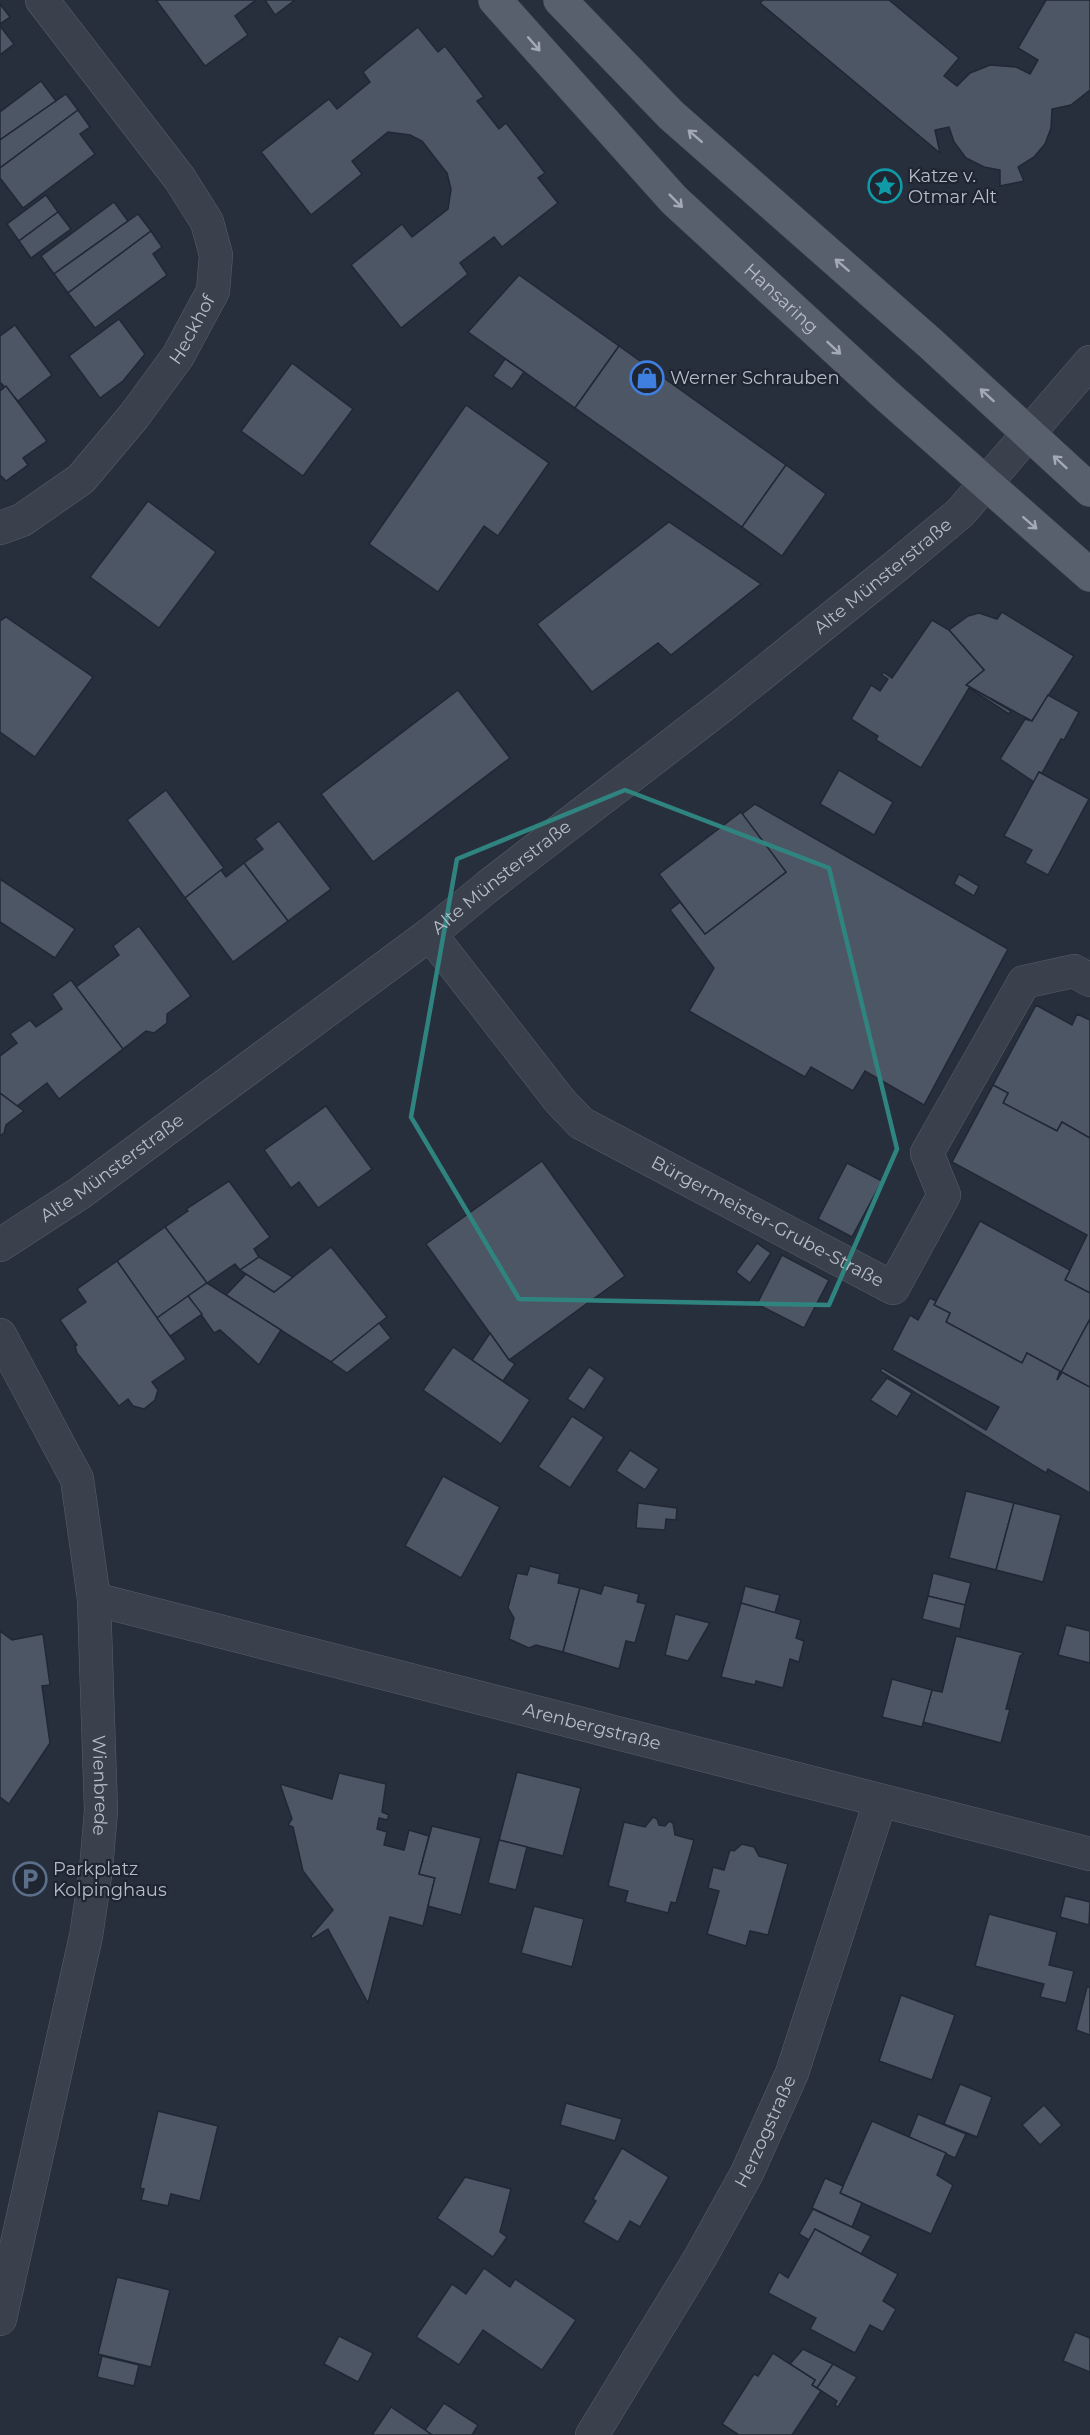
<svg xmlns="http://www.w3.org/2000/svg" width="1090" height="2435" viewBox="0 0 1090 2435" font-family="Montserrat,sans-serif">
	<style>
		.building { fill: #4d5665; stroke: #212834; stroke-width: 1.5 }
		.lines { fill: none; stroke-linecap: round; stroke-linejoin: round }
		.minor-casing { stroke: #585f6b; stroke-width: 34 }
		.major-casing { stroke: #434a56; stroke-width: 34 }
		.minor { stroke: #3a414d; stroke-width: 33 }
		.major { stroke: #59606d; stroke-width: 33 }
		.oneway { stroke: #a3aab6 }
		.marked { fill: none; stroke: #308480; stroke-width: 4.5; stroke-linejoin: round }
		.labels { text-anchor: middle; dominant-baseline: central; stroke-width: 4.5; stroke-linejoin: round; paint-order: stroke }
		.poi-label { font-size: 18px; fill: #b6bcc8; stroke: #1f2632; text-anchor: start }
		.street-label { font-size: 18px; fill: #b6bcc8; stroke: #1f2632 }
	</style>
	<rect width="100%" height="100%" fill="#272f3d"/>
	<g class="building">
		<polygon points="156,0 256,0 235,16 248,35 205,66"/>
		<polygon points="265,0 295,0 275,15"/>
		<polygon points="763,0 889,0 959,58 944,76 957,86 970,73 990,65 1016,67 1030,74 1038,60 1018,48 1046,0 1090,0 1090,90 1071,105 1052,109 1051,128 1045,144 1034,157 1018,167 1024,181 1000,186 1000,170 984,167 966,158 954,142 949,127 935,130 940,153 760,3"/>
		<polygon points="0,4 10,17 0,24"/>
		<polygon points="0,26 14,44 0,55"/>
		<polygon points="418,27 438,52 445,46 484,97 477,101 499,129 506,123 545,173 538,178 558,203 502,247 494,237 460,263 468,274 401,328 351,265 402,224 412,237 448,209 451,189 447,173 422,141 410,135 388,132 352,161 362,174 311,215 261,152 329,99 337,109 370,82 363,72"/>
		<polygon points="41,81 56,101 0,140 0,112"/>
		<polygon points="66,94 78,110 0,168 0,140"/>
		<polygon points="78,110 90,127 80,134 95,154 23,208 0,178 0,168"/>
		<polygon points="46,195 58,212 19,241 7,224"/>
		<polygon points="114,202 128,221 54,274 41,256"/>
		<polygon points="58,212 71,229 31,258 19,241"/>
		<polygon points="138,214 151,231 68,293 54,274"/>
		<polygon points="151,231 162,247 153,254 167,275 95,328 68,293"/>
		<polygon points="519,275 619,346 575,408 468,332"/>
		<polygon points="119,319 145,354 123,381 100,398 69,356"/>
		<polygon points="15,325 52,375 18,401 0,382 0,336"/>
		<polygon points="619,346 786,465 742,527 575,408"/>
		<polygon points="505,359 524,372 512,389 493,376"/>
		<polygon points="292,363 353,409 303,476 241,431"/>
		<polygon points="6,386 47,441 23,458 28,465 6,481 0,475 0,391"/>
		<polygon points="466,405 549,463 498,536 484,526 438,592 369,544"/>
		<polygon points="786,465 826,494 782,556 742,527"/>
		<polygon points="148,501 216,552 159,628 90,577"/>
		<polygon points="669,522 761,584 671,655 658,643 592,692 537,624"/>
		<polygon points="1002,612 1074,656 1032,721 966,685 984,670 949,630 968,616 979,613 997,619"/>
		<polygon points="6,617 93,677 35,757 0,732 0,621"/>
		<polygon points="932,620 949,630 984,670 966,685 1011,711 1009,714 969,688 921,768 876,740 878,736 851,719 871,685 880,691 888,679 882,675 883,672 892,678"/>
		<polygon points="458,690 510,758 373,862 321,794"/>
		<polygon points="1048,695 1079,712 1064,740 1061,739 1042,773 1039,772 1034,782 1000,759 1025,719 1032,721"/>
		<polygon points="839,770 893,802 874,835 820,804"/>
		<polygon points="1039,772 1089,799 1048,875 1025,863 1032,850 1004,836"/>
		<polygon points="166,790 224,868 185,898 127,820"/>
		<polygon points="755,804 1008,949 924,1105 865,1071 853,1091 811,1067 805,1077 689,1011 714,968 670,910 680,902 705,934 786,872 742,814"/>
		<polygon points="741,812 786,872 705,934 659,874"/>
		<polygon points="279,821 331,889 288,921 244,863 263,849 255,839"/>
		<polygon points="244,863 288,921 233,962 185,898 221,870 226,877"/>
		<polygon points="959,874 979,886 974,896 954,884"/>
		<polygon points="0,879 75,929 55,958 0,922"/>
		<polygon points="139,926 191,996 167,1014 167,1023 154,1033 146,1031 123,1049 76,987 119,955 113,946"/>
		<polygon points="71,980 123,1049 59,1099 47,1083 17,1106 0,1093 0,1056 17,1043 10,1034 30,1020 36,1027 62,1009 52,994"/>
		<polygon points="1036,1005 1072,1025 1077,1014 1090,1020 1090,1138 1062,1122 1057,1131 1003,1103 1008,1093 993,1085"/>
		<polygon points="993,1085 1008,1093 1003,1103 1057,1131 1062,1122 1090,1138 1090,1293 1065,1280 1087,1235 952,1162"/>
		<polygon points="0,1093 24,1111 6,1125 4,1133 0,1136"/>
		<polygon points="326,1106 372,1169 318,1208 299,1182 291,1188 264,1150"/>
		<polygon points="542,1161 625,1276 509,1360 426,1244"/>
		<polygon points="847,1163 882,1181 852,1237 818,1219"/>
		<polygon points="229,1181 270,1237 254,1249 259,1257 240,1270 235,1264 207,1283 165,1227 188,1211 186,1209"/>
		<polygon points="980,1221 1070,1270 1065,1280 1090,1293 1090,1319 1057,1380 1060,1371 1027,1353 1022,1363 946,1322 950,1313 934,1305"/>
		<polygon points="165,1227 207,1283 157,1318 117,1261"/>
		<polygon points="757,1243 771,1253 750,1283 736,1272"/>
		<polygon points="331,1247 387,1317 331,1362 226,1295 246,1274 274,1292"/>
		<polygon points="782,1255 829,1280 804,1328 757,1304"/>
		<polygon points="259,1257 293,1277 274,1292 240,1270"/>
		<polygon points="117,1261 186,1359 152,1382 158,1390 155,1400 144,1409 133,1406 128,1399 119,1406 77,1353 75,1346 77,1345 60,1320 86,1302 77,1289"/>
		<polygon points="207,1283 281,1330 259,1365 220,1330 214,1333 188,1296"/>
		<polygon points="188,1296 202,1314 170,1336 157,1318"/>
		<polygon points="930,1298 936,1301 934,1305 950,1313 946,1322 1022,1363 1027,1353 1060,1371 1057,1380 1062,1372 1090,1387 1090,1493 1048,1469 1046,1473 880,1371 882,1368 986,1430 999,1407 892,1350 910,1315 918,1320"/>
		<polygon points="1090,1319 1090,1387 1062,1372 1057,1380"/>
		<polygon points="379,1323 391,1338 347,1373 331,1362"/>
		<polygon points="490,1333 509,1360 515,1364 503,1381 472,1360"/>
		<polygon points="453,1347 530,1400 501,1444 423,1390"/>
		<polygon points="589,1367 605,1378 584,1410 567,1399"/>
		<polygon points="887,1378 912,1393 897,1417 870,1400"/>
		<polygon points="572,1416 604,1437 570,1488 538,1467"/>
		<polygon points="630,1450 659,1469 645,1490 616,1471"/>
		<polygon points="443,1476 500,1507 461,1578 405,1546"/>
		<polygon points="966,1491 1014,1503 996,1570 949,1558"/>
		<polygon points="638,1503 677,1508 676,1520 666,1519 665,1530 636,1528"/>
		<polygon points="1014,1503 1061,1515 1043,1582 996,1570"/>
		<polygon points="530,1566 560,1574 558,1583 580,1588 563,1652 536,1645 529,1648 509,1639 514,1618 508,1608 517,1573 527,1575"/>
		<polygon points="933,1573 971,1583 965,1605 928,1596"/>
		<polygon points="604,1585 639,1594 637,1602 646,1604 635,1643 626,1641 619,1669 563,1652 580,1588 601,1594"/>
		<polygon points="745,1586 780,1595 775,1613 741,1603"/>
		<polygon points="928,1596 965,1605 960,1629 922,1619"/>
		<polygon points="741,1603 801,1620 796,1638 804,1641 799,1662 790,1659 783,1688 756,1681 755,1685 721,1677"/>
		<polygon points="675,1614 710,1623 688,1661 665,1655"/>
		<polygon points="1066,1625 1090,1631 1090,1663 1058,1655"/>
		<polygon points="0,1631 12,1640 43,1634 50,1685 42,1686 50,1743 9,1804 0,1797"/>
		<polygon points="956,1636 1024,1653 1020,1656 1006,1709 1010,1709 1001,1743 923,1722 932,1690 942,1692"/>
		<polygon points="892,1679 932,1690 922,1727 882,1717"/>
		<polygon points="517,1772 581,1788 563,1856 499,1840"/>
		<polygon points="339,1773 386,1784 382,1812 389,1815 387,1820 379,1818 377,1829 387,1832 384,1845 404,1850 409,1830 429,1836 419,1874 435,1878 423,1926 390,1917 368,2003 328,1929 312,1939 311,1936 333,1910 303,1871 293,1827 288,1825 292,1819 280,1784 332,1799"/>
		<polygon points="653,1817 657,1819 659,1825 665,1826 669,1821 673,1823 675,1835 694,1840 676,1903 671,1902 668,1913 625,1902 628,1891 608,1886 624,1822 645,1827"/>
		<polygon points="432,1826 481,1838 461,1915 428,1906 435,1878 419,1874"/>
		<polygon points="499,1840 527,1847 516,1890 488,1883"/>
		<polygon points="742,1844 754,1847 759,1856 788,1864 768,1935 750,1931 746,1946 707,1934 719,1891 708,1888 713,1867 724,1870 730,1850 734,1851"/>
		<polygon points="1065,1896 1090,1902 1089,1925 1060,1917"/>
		<polygon points="534,1906 584,1919 572,1967 521,1953"/>
		<polygon points="989,1914 1057,1932 1049,1965 1074,1971 1066,2003 1040,1997 1044,1984 975,1966"/>
		<polygon points="1087,1987 1090,1987 1090,2035 1076,2030"/>
		<polygon points="901,1995 955,2015 932,2080 879,2061"/>
		<polygon points="960,2084 992,2097 977,2137 944,2124"/>
		<polygon points="566,2103 622,2119 615,2141 560,2125"/>
		<polygon points="1044,2105 1062,2125 1040,2145 1022,2125"/>
		<polygon points="158,2111 218,2126 200,2201 171,2194 168,2206 141,2200 144,2189 140,2188"/>
		<polygon points="918,2114 966,2134 955,2158 909,2137"/>
		<polygon points="872,2121 946,2153 937,2175 953,2185 931,2234 840,2193"/>
		<polygon points="622,2148 669,2177 640,2227 630,2221 618,2242 583,2222 596,2201 593,2199"/>
		<polygon points="465,2177 511,2189 500,2232 507,2237 493,2257 437,2218"/>
		<polygon points="825,2178 843,2186 840,2193 862,2203 852,2227 812,2208"/>
		<polygon points="813,2209 871,2236 861,2254 815,2229 809,2240 799,2234"/>
		<polygon points="815,2229 898,2274 883,2301 896,2309 883,2332 870,2325 855,2353 810,2329 816,2318 768,2293 779,2272 788,2278"/>
		<polygon points="484,2268 510,2287 515,2279 576,2320 542,2370 483,2330 459,2365 416,2337 452,2284 466,2294"/>
		<polygon points="117,2277 170,2290 151,2367 98,2354"/>
		<polygon points="1075,2332 1090,2338 1090,2372 1063,2361"/>
		<polygon points="339,2336 373,2353 358,2382 324,2364"/>
		<polygon points="803,2349 833,2364 817,2388 812,2385 815,2380 790,2364"/>
		<polygon points="773,2353 815,2380 812,2385 821,2391 792,2435 739,2435 722,2424 754,2374 758,2376"/>
		<polygon points="102,2356 139,2365 134,2386 97,2377"/>
		<polygon points="833,2364 857,2377 838,2407 835,2405 837,2401 817,2388"/>
		<polygon points="444,2403 478,2425 472,2435 432,2435 425,2430"/>
		<polygon points="391,2407 425,2430 432,2435 372,2435"/>
	</g>
	<g class="lines">
		<g class="minor-casing">
			<g id="minor">
				<path id="s1" d="M 0,528 L 22,520 L 81,479 L 134,416 L 178,356 L 213,291 L 216,255 L 207,222 L 180,179 L 42,0"/>
				<path id="s2" d="M 430,934 L 560,1101 L 581,1123 L 893,1288 L 944,1195 L 927,1153 L 1024,982 L 1074,971 L 1090,980"/>
				<path id="s3" d="M 0,1245 L 80,1193 L 430,934 L 487,887 L 722,706 L 895,567 L 960,513 L 1090,362"/>
				<path id="s4" d="M 0,1335 L 77,1479 L 94,1599 L 101,1811 L 96,1869 L 86,1936 L 0,2319"/>
				<path id="s5" d="M 94,1599 L 1090,1854"/>
				<path id="s6" d="M 592,2435 L 700,2258 L 747,2173 L 792,2073 L 880,1802"/>
			</g>
		</g>
		<g class="major-casing">
			<g id="major">
				<path id="s7" d="M 495,0 L 674,200 L 886,395 L 1090,575"/>
				<polyline points="560,0 671,115 930,343 1090,490"/>
			</g>
		</g>
		<use href="#minor" class="minor"/>
		<use href="#major" class="major"/>
	</g>
	<defs><path id="oneway-shaft" d="M-6 0H5M1.5-3L5.5 0L1.5 3" fill="none" stroke-width="1.6" stroke-linecap="round" stroke-linejoin="round" transform="scale(1.5)"/></defs>
	<g class="oneway">
		<use href="#oneway-shaft" transform="translate(534 44) rotate(49)"/>
		<use href="#oneway-shaft" transform="translate(695 136) rotate(-139)"/>
		<use href="#oneway-shaft" transform="translate(676 201) rotate(45)"/>
		<use href="#oneway-shaft" transform="translate(842 265) rotate(-139)"/>
		<use href="#oneway-shaft" transform="translate(834 348) rotate(43)"/>
		<use href="#oneway-shaft" transform="translate(987 395) rotate(-138)"/>
		<use href="#oneway-shaft" transform="translate(1060 462) rotate(-137)"/>
		<use href="#oneway-shaft" transform="translate(1030 523) rotate(41)"/>
	</g>
	<path class="marked" d="M 625,790 L 829,868 L 897,1149 L 829,1305 L 519,1299 L 411,1117 L 457,859 Z"/>
	<defs>
		<g id="sight-ring" transform="scale(1.725)"><circle r="9.5" fill="#1f2632" stroke="#0f9aa8" stroke-width="1.5"/><path d="M0-6L1.8-2.2L6-1.7L2.9 1.2L3.7 5.4L0 3.3L-3.7 5.4L-2.9 1.2L-6-1.7L-1.8-2.2Z" fill="#0f9aa8"/></g>
		<g id="shop-ring" transform="scale(1.725)"><circle r="9.5" fill="#1f2632" stroke="#3f7fe0" stroke-width="1.5"/><path d="M-5-2.5h2.3a2.7 3.5 0 0 1 5.4 0H5L5.5 6h-11ZM-1.5-2.5h3a1.5 2.3 0 0 0-3 0Z" fill="#3f7fe0"/></g>
		<g id="parking-ring" transform="scale(1.725)"><circle r="9.5" fill="#1f2632" stroke="#5c6f8a" stroke-width="1.5"/><path d="M-3.5-5.5H1a3.5 3.5 0 0 1 0 7H-1V5.5H-3.5ZM-1-3.4V-.6H.8a1.4 1.4 0 0 0 0-2.8Z" fill="#5c6f8a"/></g>
	</defs>
	<g fill-rule="evenodd">
		<use href="#sight-ring" x="885" y="186"/>
		<use href="#shop-ring" x="647" y="378"/>
		<use href="#parking-ring" x="30" y="1879"/>
	</g>
	<g class="labels">
		<g class="poi-label">
			<text x="908" y="176">Katze v.<tspan x="908" dy="21">Otmar Alt</tspan></text>
			<text x="670" y="378">Werner Schrauben</text>
			<text x="53" y="1869">Parkplatz<tspan x="53" dy="21">Kolpinghaus</tspan></text>
		</g>
		<g class="street-label">
			<text stroke="none"><textPath href="#s7" startOffset="414">Hansaring</textPath></text>
			<text stroke="none"><textPath href="#s1" startOffset="282">Heckhof</textPath></text>
			<text stroke="none"><textPath href="#s3" startOffset="1108">Alte Münsterstraße</textPath></text>
			<text stroke="none"><textPath href="#s3" startOffset="622">Alte Münsterstraße</textPath></text>
			<text stroke="none"><textPath href="#s3" startOffset="136">Alte Münsterstraße</textPath></text>
			<text stroke="none"><textPath href="#s2" startOffset="453">Bürgermeister-Grube-Straße</textPath></text>
			<text stroke="none"><textPath href="#s5" startOffset="514">Arenbergstraße</textPath></text>
			<text stroke="none"><textPath href="#s4" startOffset="471">Wienbrede</textPath></text>
			<text stroke="none"><textPath href="#s6" startOffset="350">Herzogstraße</textPath></text>
		</g>
	</g>
</svg>
